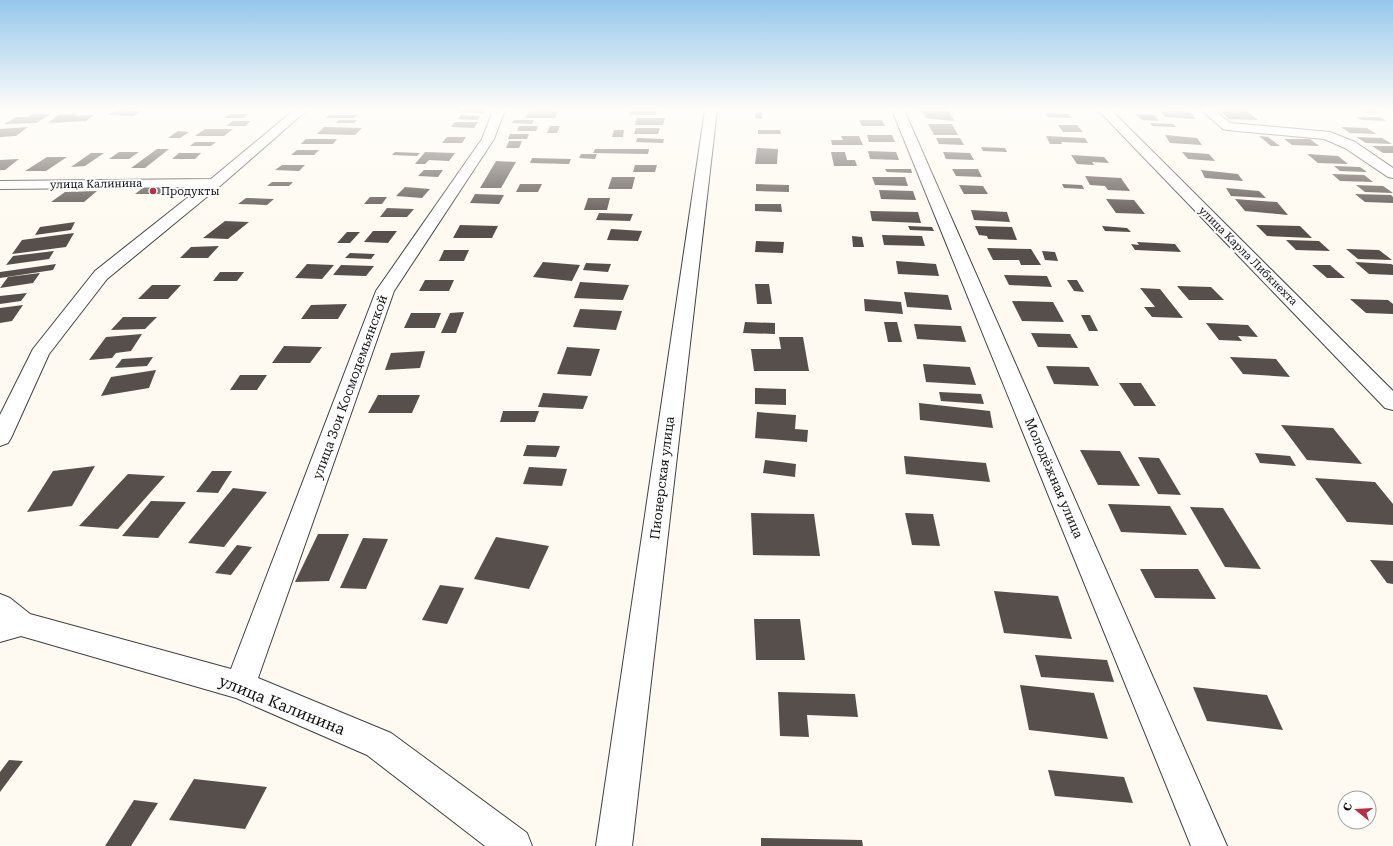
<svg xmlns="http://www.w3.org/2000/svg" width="1393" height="846" viewBox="0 0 1393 846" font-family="'Roboto Serif',serif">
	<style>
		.building { fill: #574f4c }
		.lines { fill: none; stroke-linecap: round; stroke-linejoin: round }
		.minor-casing { stroke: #424242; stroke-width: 2 }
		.minor { fill: #fff; fill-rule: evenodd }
		.poi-dot { fill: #b63045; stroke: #fff; stroke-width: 1.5 }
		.labels { text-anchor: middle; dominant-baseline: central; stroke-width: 4; stroke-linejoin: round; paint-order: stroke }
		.far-street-label { font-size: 11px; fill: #0f0f0f; stroke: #fff }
		.far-poi-label { font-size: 11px; fill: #0f0f0f; stroke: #fff; text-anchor: start }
		.street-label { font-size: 13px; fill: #0f0f0f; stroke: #fff }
		.near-street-label { font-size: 16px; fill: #0f0f0f; stroke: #fff }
	</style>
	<rect width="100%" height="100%" fill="#fefaf1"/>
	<g class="building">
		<polygon points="117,110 142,111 133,116 108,115"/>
		<polygon points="463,110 485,110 483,113 461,112"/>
		<polygon points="530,110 559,110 555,118 525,118"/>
		<polygon points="1160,110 1190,112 1196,119 1165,117"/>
		<polygon points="1219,110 1246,110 1258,120 1229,119"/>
		<polygon points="1360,110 1375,110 1380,113 1365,113"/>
		<polygon points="630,111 657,111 656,115 630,115"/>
		<polygon points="922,111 949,111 954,121 926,118"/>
		<polygon points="756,112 762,112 762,119 755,118"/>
		<polygon points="1045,113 1068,114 1072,118 1048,117"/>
		<polygon points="32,114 51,114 36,123 4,124 16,117 28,117"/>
		<polygon points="77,114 75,116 94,115 86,121 48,123 58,115"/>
		<polygon points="230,114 249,114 243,118 224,118"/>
		<polygon points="1136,114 1154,115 1159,121 1142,120"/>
		<polygon points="329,115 357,115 354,118 326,118"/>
		<polygon points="461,115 480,116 478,120 458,119"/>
		<polygon points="1356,117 1380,117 1386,121 1362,120"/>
		<polygon points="637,118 665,118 663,125 635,125"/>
		<polygon points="339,120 357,120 354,123 336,123"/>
		<polygon points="514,120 534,120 532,124 512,123"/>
		<polygon points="859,120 882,120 885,126 862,126"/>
		<polygon points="233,121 251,121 245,126 226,126"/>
		<polygon points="455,122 478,122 474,128 451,127"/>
		<polygon points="1150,123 1173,124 1176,127 1152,126"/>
		<polygon points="928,124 952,124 958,135 934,135"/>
		<polygon points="1058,125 1077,125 1083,132 1063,132"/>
		<polygon points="519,126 538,126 536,131 517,131"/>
		<polygon points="550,126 560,126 557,133 547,133"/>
		<polygon points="28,127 16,136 0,137 0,129"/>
		<polygon points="324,127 362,128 355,135 317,134"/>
		<polygon points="1341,127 1367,128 1376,134 1350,133"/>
		<polygon points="636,128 660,128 658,134 634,134"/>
		<polygon points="205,129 233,129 224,136 195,136"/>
		<polygon points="614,130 624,130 623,137 612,137"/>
		<polygon points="758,130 780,130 781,134 758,134"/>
		<polygon points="178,131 189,132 180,138 168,138"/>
		<polygon points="510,134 529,134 527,139 508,139"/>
		<polygon points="867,135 892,135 895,142 869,142"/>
		<polygon points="1165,135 1197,138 1202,145 1170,143"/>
		<polygon points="841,136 859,136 863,145 832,145 831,140 843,140"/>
		<polygon points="1046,136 1085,138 1088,143 1061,142 1062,144 1050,144"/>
		<polygon points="1259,136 1268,137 1280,146 1271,146"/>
		<polygon points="447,137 466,137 462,143 442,143"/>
		<polygon points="1356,137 1382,138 1392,144 1366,143"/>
		<polygon points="637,138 664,139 663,143 636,142"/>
		<polygon points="936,138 960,138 964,145 939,144"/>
		<polygon points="306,139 337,139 333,144 301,144"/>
		<polygon points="1284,139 1310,139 1319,146 1292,145"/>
		<polygon points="509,141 522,141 519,148 506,148"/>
		<polygon points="195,142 216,142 211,146 190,146"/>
		<polygon points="1372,146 1393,146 1393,153 1383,153"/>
		<polygon points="981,147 1005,148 1007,152 983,151"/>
		<polygon points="757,148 778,149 777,164 755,164"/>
		<polygon points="157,149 169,149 145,168 131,168"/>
		<polygon points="595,149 649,149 648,154 593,153"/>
		<polygon points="297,150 319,150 314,155 291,155"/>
		<polygon points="868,151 896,152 899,160 870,159"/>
		<polygon points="119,152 139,152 129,159 109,159"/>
		<polygon points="395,152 420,153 417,156 392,155"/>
		<polygon points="425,152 455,153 449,161 429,160 425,164 415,164"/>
		<polygon points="831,152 845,152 847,160 855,160 857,166 834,166"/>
		<polygon points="943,152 970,153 974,160 946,159"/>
		<polygon points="1182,152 1209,154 1215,161 1188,159"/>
		<polygon points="91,153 104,153 85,166 71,167"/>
		<polygon points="179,153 201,153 195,159 172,159"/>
		<polygon points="581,154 597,154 595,159 579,158"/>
		<polygon points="1307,154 1338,156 1348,164 1318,163"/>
		<polygon points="1071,155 1104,157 1109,163 1092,162 1094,165 1077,164"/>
		<polygon points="47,157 67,157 46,171 25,171"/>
		<polygon points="532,158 571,159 569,164 530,163"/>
		<polygon points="19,159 5,170 0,170 0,160"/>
		<polygon points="496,161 516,162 501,188 480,188"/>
		<polygon points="282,165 305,165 299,171 275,170"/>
		<polygon points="635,165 657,165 655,172 633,172"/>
		<polygon points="1334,166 1360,167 1367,172 1340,171"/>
		<polygon points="885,169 911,169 912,173 887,172"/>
		<polygon points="952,169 978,169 982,177 956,176"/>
		<polygon points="424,170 443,170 438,177 418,176"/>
		<polygon points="1201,170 1238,174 1243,181 1205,178"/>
		<polygon points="1332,174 1364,175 1373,182 1340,181"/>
		<polygon points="1085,176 1121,178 1130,191 1108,190 1105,186 1090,185"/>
		<polygon points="612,177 635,177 632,189 608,189"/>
		<polygon points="872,177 905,177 908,186 875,185"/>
		<polygon points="272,182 293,182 289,186 267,186"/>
		<polygon points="520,184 542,184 538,192 516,192"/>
		<polygon points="756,184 789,185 789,192 756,191"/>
		<polygon points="1062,184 1082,185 1084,189 1064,188"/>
		<polygon points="959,185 983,186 988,194 964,194"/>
		<polygon points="1356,185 1383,186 1393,193 1365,192"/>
		<polygon points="144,187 171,187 163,194 135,194"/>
		<polygon points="405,187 430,189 422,198 396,196"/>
		<polygon points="1226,188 1259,191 1266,198 1231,196"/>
		<polygon points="879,190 913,191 916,200 881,199"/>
		<polygon points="97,191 84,202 51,202 65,192"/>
		<polygon points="475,194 504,195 499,204 470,203"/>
		<polygon points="1355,194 1391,195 1393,197 1393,203 1365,202"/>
		<polygon points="370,197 387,197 382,204 364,204"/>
		<polygon points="246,198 274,199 267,205 238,204"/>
		<polygon points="588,198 610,198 607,210 584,210"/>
		<polygon points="1106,199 1134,200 1145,214 1116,213"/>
		<polygon points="1235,199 1277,202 1288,215 1245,211"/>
		<polygon points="755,204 781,204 782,212 755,211"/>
		<polygon points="387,208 414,209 407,217 380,217"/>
		<polygon points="971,210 1007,212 1010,222 974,220"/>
		<polygon points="870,211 918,212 921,223 872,221"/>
		<polygon points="599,213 633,214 630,221 596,220"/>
		<polygon points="225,221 249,222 228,239 203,238"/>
		<polygon points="75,222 71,230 35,235 40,227"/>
		<polygon points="460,225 498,226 492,238 453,238"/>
		<polygon points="1256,225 1300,226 1312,238 1267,236"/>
		<polygon points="908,226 932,227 934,231 910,230"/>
		<polygon points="975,226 1012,227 1017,240 988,239 987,236 979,235"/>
		<polygon points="1102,226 1127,228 1131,232 1105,231"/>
		<polygon points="611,229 642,231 638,241 607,240"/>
		<polygon points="373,231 397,231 388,243 364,242"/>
		<polygon points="347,232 360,232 350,243 337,243"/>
		<polygon points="74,233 66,247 12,254 22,240"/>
		<polygon points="882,235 922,236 925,246 884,245"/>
		<polygon points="852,236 862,237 864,247 853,247"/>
		<polygon points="1286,240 1319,241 1330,251 1296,250"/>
		<polygon points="756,241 784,242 783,253 755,252"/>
		<polygon points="1137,242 1175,244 1181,252 1135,250 1131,244 1139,245"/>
		<polygon points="219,246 208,258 180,258 191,247"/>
		<polygon points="987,248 1031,249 1041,265 1021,265 1019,260 993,260"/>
		<polygon points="1346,249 1379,250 1392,260 1358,259"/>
		<polygon points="444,250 469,250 464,261 439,261"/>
		<polygon points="54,251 49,259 6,265 13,256"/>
		<polygon points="1042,251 1055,252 1058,261 1045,260"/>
		<polygon points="350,253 375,254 371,259 345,258"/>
		<polygon points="896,261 936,264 939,276 898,274"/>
		<polygon points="543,262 580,265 572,281 533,277"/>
		<polygon points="1355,262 1391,264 1393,265 1393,275 1369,274"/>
		<polygon points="586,263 611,264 608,272 583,270"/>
		<polygon points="56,264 53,270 0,278 0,272"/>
		<polygon points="307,264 334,265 322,279 295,278"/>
		<polygon points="341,265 374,266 366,276 333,275"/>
		<polygon points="1312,265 1330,265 1345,278 1327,278"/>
		<polygon points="220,272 244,272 237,281 213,281"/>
		<polygon points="40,273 33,283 0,288 8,277"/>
		<polygon points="1004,275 1047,276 1052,287 1009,285"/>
		<polygon points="425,280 454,280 449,291 419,291"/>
		<polygon points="1067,280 1077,280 1084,292 1074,291"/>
		<polygon points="580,282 629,285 623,300 574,298"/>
		<polygon points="755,284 769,284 772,304 757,304"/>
		<polygon points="152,285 181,285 168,299 138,299"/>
		<polygon points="1177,286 1211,287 1224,300 1189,300"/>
		<polygon points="1140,288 1160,289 1183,318 1152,317 1144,307 1155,307"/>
		<polygon points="904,292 948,295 952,310 907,307"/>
		<polygon points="27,293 21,301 0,304 0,296"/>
		<polygon points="864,299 901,302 903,314 865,311"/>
		<polygon points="1350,299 1388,300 1393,304 1393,314 1366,313"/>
		<polygon points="1012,301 1053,302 1064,322 1022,321"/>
		<polygon points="347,304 338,319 301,319 311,305"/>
		<polygon points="23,305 12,321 0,323 0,308"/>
		<polygon points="580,309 622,311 616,330 573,327"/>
		<polygon points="464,312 456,333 441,333 450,313"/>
		<polygon points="411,313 441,313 435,328 404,328"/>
		<polygon points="1081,315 1090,315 1098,331 1089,331"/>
		<polygon points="123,317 157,317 145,329 111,330"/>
		<polygon points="745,322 775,323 775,334 743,333"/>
		<polygon points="884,322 897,322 902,342 888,342"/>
		<polygon points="1206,323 1248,325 1258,337 1238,336 1242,341 1219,340"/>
		<polygon points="914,324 961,326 966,342 917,339"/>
		<polygon points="1031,333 1070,334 1078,348 1038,347"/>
		<polygon points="142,334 131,351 116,353 112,358 89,360 106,337"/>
		<polygon points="779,337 803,337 809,371 754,371 751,349 781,349"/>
		<polygon points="284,346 322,347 310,363 272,363"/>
		<polygon points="567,347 600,349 591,376 557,374"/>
		<polygon points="425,351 420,368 385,370 391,353"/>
		<polygon points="153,357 147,366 115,368 122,359"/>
		<polygon points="1230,357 1276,359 1290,377 1243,374"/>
		<polygon points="923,364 970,367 976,385 926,382"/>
		<polygon points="1046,366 1089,367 1099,386 1054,384"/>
		<polygon points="156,370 149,388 101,396 111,377"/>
		<polygon points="240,375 267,375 257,390 230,390"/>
		<polygon points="1119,383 1141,383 1156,406 1134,406"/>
		<polygon points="755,388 786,389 786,405 755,404"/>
		<polygon points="939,392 981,394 984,404 941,401"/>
		<polygon points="543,393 588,396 583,409 538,407"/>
		<polygon points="378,395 420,395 412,413 368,413"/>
		<polygon points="919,403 990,411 993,428 920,420"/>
		<polygon points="503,411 539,411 535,422 500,422"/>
		<polygon points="757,412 796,415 795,429 808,430 807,442 755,438"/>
		<polygon points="1281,425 1333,428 1362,464 1307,460"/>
		<polygon points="527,445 560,446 556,457 523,456"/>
		<polygon points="1080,450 1120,451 1140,486 1098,485"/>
		<polygon points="1255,453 1290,456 1296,466 1260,463"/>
		<polygon points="904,456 986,463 990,482 906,474"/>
		<polygon points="1138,457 1159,458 1181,495 1158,494"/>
		<polygon points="765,460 796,464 795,477 763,473"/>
		<polygon points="95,466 72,506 27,512 53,471"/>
		<polygon points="529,467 567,469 562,486 523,484"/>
		<polygon points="212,471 232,471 218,493 196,492"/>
		<polygon points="128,474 165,476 118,529 79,526"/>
		<polygon points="1315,478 1375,482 1393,504 1393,525 1347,522"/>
		<polygon points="233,488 267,492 224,547 188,543"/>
		<polygon points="151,501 186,502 158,538 122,536"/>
		<polygon points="1108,504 1170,506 1187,535 1121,532"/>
		<polygon points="1190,507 1223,508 1261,569 1225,567"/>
		<polygon points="751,513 814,514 820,556 753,555"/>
		<polygon points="905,513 933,514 940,546 912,545"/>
		<polygon points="318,534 349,534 329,581 295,582"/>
		<polygon points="496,537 549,546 529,589 474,579"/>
		<polygon points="363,538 388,539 366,589 340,588"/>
		<polygon points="237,545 252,547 231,575 215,573"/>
		<polygon points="1370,560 1393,561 1393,584 1387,583"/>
		<polygon points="1140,569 1198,569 1216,599 1155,598"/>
		<polygon points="440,585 464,588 447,624 422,620"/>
		<polygon points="994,591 1058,596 1072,639 1004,633"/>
		<polygon points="754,619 800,619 805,660 756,660"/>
		<polygon points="1035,655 1107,660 1114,682 1041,677"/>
		<polygon points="1020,685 1094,693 1108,739 1029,730"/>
		<polygon points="1193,687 1267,695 1283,730 1207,721"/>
		<polygon points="778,692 855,694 858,717 807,715 809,737 780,736"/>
		<polygon points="9,760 23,761 0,792 0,772"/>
		<polygon points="1048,770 1124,777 1133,803 1055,796"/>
		<polygon points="194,779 267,787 245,829 169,820"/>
		<polygon points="134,800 158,803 131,846 105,846"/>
		<polygon points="761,838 862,840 863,846 761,846"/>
	</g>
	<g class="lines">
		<g class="minor-casing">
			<g id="minor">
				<polygon points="294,110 307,110 220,186 107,279 49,354 11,438 8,443 0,446 0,415 33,349 95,271 201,187 0,189 0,181 211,179"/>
				<polygon points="493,110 505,110 494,139 394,291 258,678 391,733 527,833 532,846 485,846 367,755 236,698 21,636 0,642 0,594 10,598 30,614 231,669 376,291 482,139"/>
				<polygon points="705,110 717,110 632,846 596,846"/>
				<polygon points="892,110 904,110 1227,846 1191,846"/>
				<polygon points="1098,110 1111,110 1393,391 1393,410 1385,408"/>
				<polygon points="1201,110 1214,110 1230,123 1330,132 1355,142 1393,168 1393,178 1388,177 1345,148 1324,139 1227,130 1223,129"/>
			</g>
		</g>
		<use href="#minor" class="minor"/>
	</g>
	<linearGradient id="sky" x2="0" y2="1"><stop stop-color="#95c7ec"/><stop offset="0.48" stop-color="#fffdf9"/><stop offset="1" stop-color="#fffdf9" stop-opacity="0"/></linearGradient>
	<rect width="1393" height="228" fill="url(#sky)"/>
	<circle class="poi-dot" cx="153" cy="191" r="4"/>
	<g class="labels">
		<g class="far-street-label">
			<text transform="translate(96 184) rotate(-1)">улица Калинина</text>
			<text transform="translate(1248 256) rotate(45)">улица Карла Либкнехта</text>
		</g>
		<g class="far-poi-label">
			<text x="161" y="191">Продукты</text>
		</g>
		<g class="street-label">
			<text transform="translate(350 387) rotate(-70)">улица Зои Космодемьянской</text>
			<text transform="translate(662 478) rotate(-83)">Пионерская улица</text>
			<text transform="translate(1054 478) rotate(67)">Молодёжная улица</text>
		</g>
		<g class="near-street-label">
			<text transform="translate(282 705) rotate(22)">улица Калинина</text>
		</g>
	</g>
	<g transform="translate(1357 810) rotate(288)"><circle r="19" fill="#ffffff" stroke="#9f9f9f"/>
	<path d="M0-3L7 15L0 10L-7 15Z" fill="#b63045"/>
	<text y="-6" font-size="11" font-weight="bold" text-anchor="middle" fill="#0f0f0f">С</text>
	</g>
</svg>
